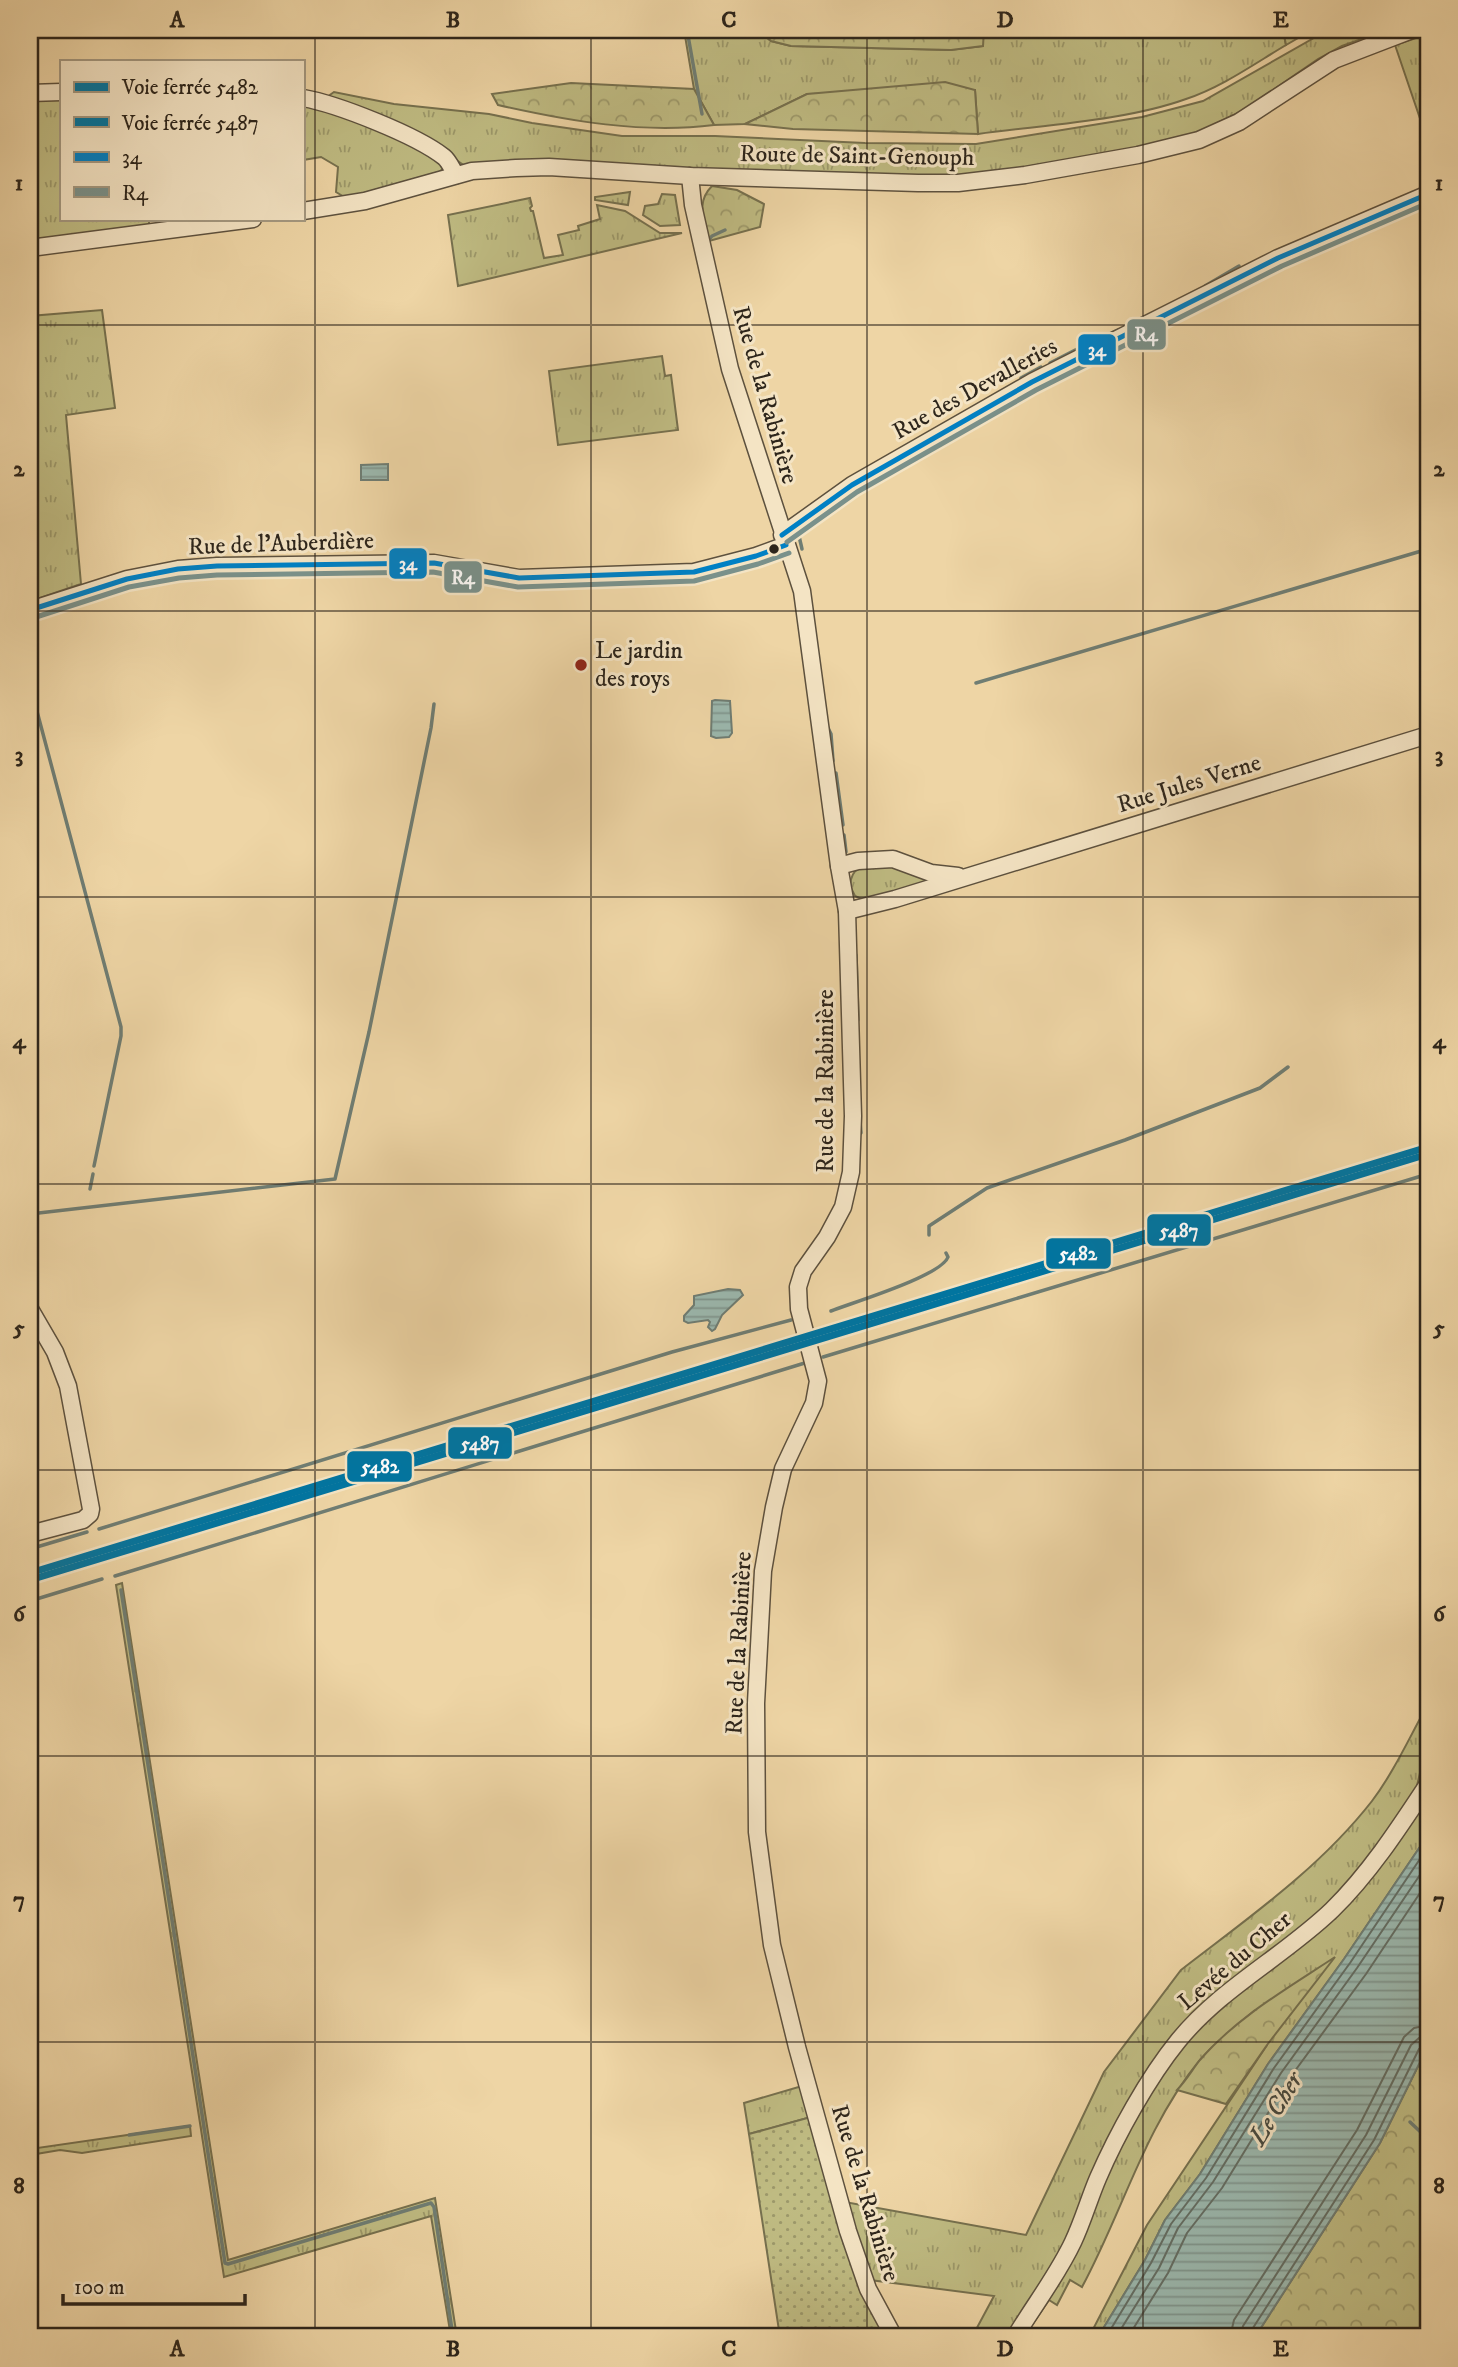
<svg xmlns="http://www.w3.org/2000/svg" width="1458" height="2367" viewBox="0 0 1458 2367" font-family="'IM FELL DW Pica',serif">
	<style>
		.grass { fill: url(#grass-tufts); stroke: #76704e; stroke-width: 2 }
		.forest { fill: url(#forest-crowns); stroke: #76704e; stroke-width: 2 }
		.garden { fill: url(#garden-dots); stroke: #76704e; stroke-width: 2 }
		.water { fill: url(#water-rules); stroke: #6f7d73; stroke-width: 2 }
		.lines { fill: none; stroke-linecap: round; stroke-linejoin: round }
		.shore { stroke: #646e64; stroke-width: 2 }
		.stream { stroke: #6f7d73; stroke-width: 3.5 }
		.minor-casing { stroke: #5d513e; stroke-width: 19 }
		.minor { stroke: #f4e4c4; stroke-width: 16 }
		.bus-1-casing { stroke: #f4e4c4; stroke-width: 10 }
		.bus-2-casing { stroke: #f4e4c4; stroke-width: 10 }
		.bus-1 { stroke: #0080c4; stroke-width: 5 }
		.bus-2 { stroke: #7a918b; stroke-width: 5 }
		.rail-1-casing { stroke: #f4e4c4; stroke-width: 12 }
		.rail-2-casing { stroke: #f4e4c4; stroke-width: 12 }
		.rail-1 { stroke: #0075a1; stroke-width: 7 }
		.rail-2 { stroke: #0075a1; stroke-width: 7 }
		.grid { fill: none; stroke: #2d251b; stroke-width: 2; stroke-opacity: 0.55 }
		.bus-dot { fill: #2d251b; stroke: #f4e4c4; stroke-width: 2.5 }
		.poi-dot { fill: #8f2418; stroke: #f4e4c4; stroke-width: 2.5 }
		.labels { text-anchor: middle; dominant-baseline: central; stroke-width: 6; stroke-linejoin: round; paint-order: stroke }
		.street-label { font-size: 24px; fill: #2d251b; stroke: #f4e4c4 }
		.poi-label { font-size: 24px; fill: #2d251b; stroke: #f4e4c4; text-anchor: start }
		.water-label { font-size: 26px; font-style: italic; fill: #484a40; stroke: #f4e4c4 }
		.line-badge { stroke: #f4e4c4; stroke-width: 2.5 }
		.badge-label { font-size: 19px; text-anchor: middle; font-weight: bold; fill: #fff }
		.neatline { fill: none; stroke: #2d251b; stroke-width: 2.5 }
		.grid-label { font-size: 23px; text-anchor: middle; font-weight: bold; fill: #2d251b }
	</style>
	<defs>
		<pattern id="grass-tufts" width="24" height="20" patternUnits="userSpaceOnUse" patternTransform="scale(1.75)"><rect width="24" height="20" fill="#bfbb82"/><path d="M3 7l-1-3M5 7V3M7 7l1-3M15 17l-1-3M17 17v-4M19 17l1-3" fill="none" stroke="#9c986a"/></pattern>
		<pattern id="forest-crowns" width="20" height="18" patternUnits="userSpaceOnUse" patternTransform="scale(1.75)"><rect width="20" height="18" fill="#bfbb82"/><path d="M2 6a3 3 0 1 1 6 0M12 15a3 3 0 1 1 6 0" fill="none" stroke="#9c986a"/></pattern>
		<pattern id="garden-dots" width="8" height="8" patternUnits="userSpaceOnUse" patternTransform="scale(1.75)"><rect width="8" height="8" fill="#bfbb82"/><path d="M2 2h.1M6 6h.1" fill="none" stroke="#9c986a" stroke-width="1.8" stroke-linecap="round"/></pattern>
		<pattern id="water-rules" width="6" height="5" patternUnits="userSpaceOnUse" patternTransform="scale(1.75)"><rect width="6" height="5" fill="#9bb8ae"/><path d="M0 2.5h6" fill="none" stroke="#7f958d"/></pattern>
	</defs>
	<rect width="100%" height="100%" fill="#eed5a5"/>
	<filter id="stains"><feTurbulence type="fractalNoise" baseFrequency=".00286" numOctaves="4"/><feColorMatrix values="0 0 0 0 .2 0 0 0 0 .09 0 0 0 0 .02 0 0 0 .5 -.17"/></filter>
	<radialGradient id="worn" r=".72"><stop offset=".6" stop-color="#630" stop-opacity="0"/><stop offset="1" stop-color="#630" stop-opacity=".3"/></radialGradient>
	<g class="grass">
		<path d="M 684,30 L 758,30 L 771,41 L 791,46 L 950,50 L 982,46 L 984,30 L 1283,30 L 1286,45 C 1254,64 1222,87 1186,99 C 1125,121 1043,125 978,134 L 975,90 L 807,94 L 745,124 L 714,125 L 694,89 Z"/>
		<polygon points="1328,30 1387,30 1342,46 1318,59 1242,111 1201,131 1156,144 1075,159 956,178 465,166 439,148 327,97 334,92 394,104 489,114 532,123 622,136 715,136 865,143 976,144 1142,117 1203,101"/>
		<polygon points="1428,34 1428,142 1395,45"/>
		<polygon points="61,98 61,219 149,219 149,225 30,242 30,99"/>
		<polygon points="303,104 331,110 420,143 444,168 439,172 346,198 336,192 338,167 321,157 303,160"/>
		<polygon points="630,192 628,205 595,200 595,197"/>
		<polygon points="662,194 675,195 680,225 660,226 643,215 645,206 658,204"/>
		<polygon points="530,198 532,206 530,208 531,211 533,211 544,258 563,255 558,235 579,230 578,226 600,219 597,205 625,211 660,233 682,233 458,286 448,215"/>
		<polygon points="102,310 115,408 66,415 81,584 34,600 30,597 30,316"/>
		<polygon points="662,356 665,376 671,375 678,430 558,445 549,371"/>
		<path d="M 886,863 L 935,879 L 866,901 L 855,896 L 850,886 C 851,864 868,865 886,863 Z"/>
		<polygon points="122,1583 228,2260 435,2198 457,2337 451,2337 431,2216 224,2277 116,1585"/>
		<path d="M 1428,1704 L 1428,1739 L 1416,1790 L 1375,1851 L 1326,1907 L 1190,2019 L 1074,2228 L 1009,2337 L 972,2337 L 994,2296 L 870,2280 L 845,2202 L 1026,2235 L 1104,2072 L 1181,1970 C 1248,1918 1319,1869 1372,1801 C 1394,1772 1410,1736 1428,1704 Z"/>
		<path d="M 1428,1792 L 1428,1835 L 1344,1959 L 1268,2064 L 1200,2174 L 1165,2220 L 1145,2260 L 1098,2337 L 1089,2337 L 1147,2225 L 1267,2045 L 1254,2011 C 1236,2026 1215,2042 1199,2061 C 1144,2129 1123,2211 1082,2287 L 1070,2280 L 1057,2305 L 1049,2300 L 1024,2337 L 1127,2128 L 1193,2028 L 1286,1953 Z"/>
		<polygon points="802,2086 811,2117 749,2134 744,2103"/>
		<polygon points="190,2126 191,2136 82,2153 60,2150 30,2155 30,2149"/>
	</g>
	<g class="forest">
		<polygon points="758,30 922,33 984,30 983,46 951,50 791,46 771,41"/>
		<polygon points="1283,30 1312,30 1286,45"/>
		<polygon points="945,82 975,90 978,134 793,129 745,124 807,94"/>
		<path d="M 571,83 L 694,89 L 714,125 C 642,134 569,121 498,105 L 492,94 Z"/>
		<path d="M 712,186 L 737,190 L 764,204 L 760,227 L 709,241 C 705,219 695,203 712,186 Z"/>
		<path d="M 1335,1957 L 1267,2045 L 1226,2104 L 1177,2090 C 1186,2081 1192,2070 1200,2060 C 1237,2017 1288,1988 1335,1957 Z"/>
		<polygon points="1428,2046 1428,2095 1427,2093 1420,2099 1420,2116 1428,2122 1428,2337 1255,2337 1380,2143"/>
	</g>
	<polygon class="garden" points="811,2117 888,2337 780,2337 749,2134"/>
	<g class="water">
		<polygon points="790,30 981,30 922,33 840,34"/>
		<polygon points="388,464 388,480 361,480 361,465"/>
		<polygon points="715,700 730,701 732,733 729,737 716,738 711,736 712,701"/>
		<polygon points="728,1289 740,1290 743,1295 722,1315 715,1329 712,1331 708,1327 710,1322 708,1320 688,1323 684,1321 684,1316 694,1305 694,1296"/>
		<polygon points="1428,1835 1428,2046 1380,2143 1255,2337 1098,2337 1145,2260 1165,2220 1200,2174 1268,2064 1344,1959"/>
	</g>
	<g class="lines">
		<g class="shore">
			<polyline points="1106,2337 1151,2263 1171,2224 1206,2178 1274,2068 1350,1963 1428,1847"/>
			<polyline points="1116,2337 1159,2268 1178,2228 1213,2182 1281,2073 1357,1968 1428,1863"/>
			<polyline points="1128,2337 1168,2273 1187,2233 1222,2188 1289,2079 1366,1974 1428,1881"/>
			<polyline points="1230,2337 1234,2320 1357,2130 1404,2037 1414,2028 1428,2025"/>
			<polyline points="1240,2337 1243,2326 1366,2135 1411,2045 1419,2038 1428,2036"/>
			<polyline points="1249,2337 1251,2331 1374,2140 1419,2049 1428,2045"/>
		</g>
		<g class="stream">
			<polyline points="687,30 702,114"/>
			<polyline points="707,242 712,236 725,230"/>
			<polyline points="1205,286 1239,266"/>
			<polyline points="1100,338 1118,330"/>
			<polyline points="1050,363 1085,345"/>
			<polyline points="1021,378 1041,367"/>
			<polyline points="799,536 802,549"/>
			<polyline points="976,683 1428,549"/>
			<polyline points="30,685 121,1027 121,1036 94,1166"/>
			<polyline points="827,726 831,734 833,761"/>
			<polyline points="836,773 843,825"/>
			<polyline points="844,835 846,852"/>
			<polyline points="856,955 858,1020"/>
			<polyline points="860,1122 861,1133"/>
			<polyline points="90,1189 93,1174"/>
			<polyline points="30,1214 335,1179 369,1032 431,728 434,704"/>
			<polyline points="929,1235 929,1226 987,1188 1125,1140 1260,1088 1288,1067"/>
			<path d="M 831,1311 C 854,1302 941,1276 948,1257 L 946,1253"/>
			<polyline points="823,1357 1428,1174"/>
			<polyline points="99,1529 672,1352 791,1320"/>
			<polyline points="30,1549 87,1532"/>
			<polyline points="115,1576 808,1362"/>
			<polyline points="121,1590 225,2263 228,2264 431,2203 434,2207 453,2337"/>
			<polyline points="30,1601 102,1579"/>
			<polyline points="1410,2122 1428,2139"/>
			<polyline points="129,2135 190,2126"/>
		</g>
		<g class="minor-casing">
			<g id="minor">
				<polyline points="30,93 61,92"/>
				<path d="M 303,98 C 337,104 416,135 444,157 C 449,161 452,169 456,175"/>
				<polyline points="690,176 693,205 730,369 802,591 839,866 847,911 853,1116 851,1172 843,1207 827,1237 803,1271 798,1287 799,1309 818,1381 814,1403 783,1469 774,1507 763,1571 756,1703 757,1832 772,1945 797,2047 848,2231 868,2289 894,2337"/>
				<polyline points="303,211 365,201 472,171 516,168 549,167 690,176 918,183 958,183 1025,175 1138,155 1199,140 1239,122 1334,60 1412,30"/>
				<polyline points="30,248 253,219"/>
				<polyline points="782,535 852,485 1032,382 1278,258 1428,194"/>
				<polyline points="30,610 127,579 178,569 217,566 434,563 519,578 694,572 756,556 786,545"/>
				<polyline points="839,866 858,861 893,859 931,873 958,876"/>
				<polyline points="847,911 895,899 1428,735"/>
				<polyline points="30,1309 55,1352 68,1386 91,1509 90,1514 83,1520 30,1534"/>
				<path d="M 1015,2337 C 1034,2305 1057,2276 1073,2242 C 1083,2221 1089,2199 1098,2178 C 1117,2134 1148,2078 1178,2041 C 1221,1988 1283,1957 1332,1910 C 1369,1874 1399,1828 1428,1784"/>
			</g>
		</g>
		<use href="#minor" class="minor"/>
		<g class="bus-1-casing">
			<g id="bus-1">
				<polyline points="782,535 852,485 1032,382 1278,258 1428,194"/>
				<polyline points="30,610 127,579 178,569 217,566 434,563 519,578 694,572 756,556 786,545"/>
			</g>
		</g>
		<g class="bus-2-casing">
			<g id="bus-2">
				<polyline points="787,542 857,492 1036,390 1282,266 1428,203"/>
				<polyline points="33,618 129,587 179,578 217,575 433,572 518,587 694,581 758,564 789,553"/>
			</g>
		</g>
		<use href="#bus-1" class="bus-1"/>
		<use href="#bus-2" class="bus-2"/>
		<g class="rail-1-casing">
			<polyline id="rail-1" points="30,1573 1428,1147"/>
		</g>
		<g class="rail-2-casing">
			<polyline id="rail-2" points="30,1580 1428,1154"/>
		</g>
		<use href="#rail-1" class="rail-1"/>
		<use href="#rail-2" class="rail-2"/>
	</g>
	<path class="grid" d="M 315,30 L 315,2337M 591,30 L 591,2337M 867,30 L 867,2337M 1143,30 L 1143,2337M 30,325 L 1428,325M 30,611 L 1428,611M 30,897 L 1428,897M 30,1184 L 1428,1184M 30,1470 L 1428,1470M 30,1756 L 1428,1756M 30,2042 L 1428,2042"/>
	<circle class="bus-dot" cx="774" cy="549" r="6"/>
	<circle class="poi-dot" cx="581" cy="665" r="7"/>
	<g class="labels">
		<g class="street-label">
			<text transform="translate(857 156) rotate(1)">Route de Saint-Genouph</text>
			<text transform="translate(975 389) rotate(-29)">Rue des Devalleries</text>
			<text transform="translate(765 395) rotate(74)">Rue de la Rabinière</text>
			<text transform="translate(281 544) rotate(-2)">Rue de l'Auberdière</text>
			<text transform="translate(1189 784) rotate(-17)">Rue Jules Verne</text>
			<text transform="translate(826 1081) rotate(-90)">Rue de la Rabinière</text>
			<text transform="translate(739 1643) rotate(-87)">Rue de la Rabinière</text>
			<text transform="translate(1235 1961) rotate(-40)">Levée du Cher</text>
			<text transform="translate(865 2193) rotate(73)">Rue de la Rabinière</text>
		</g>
		<g class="poi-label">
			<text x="595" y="651">Le jardin<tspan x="595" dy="28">des roys</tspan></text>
		</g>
		<g class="water-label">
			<text transform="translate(1276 2109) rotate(-59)">Le Cher</text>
		</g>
	</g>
	<g class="line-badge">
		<rect x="1126" y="318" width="41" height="33" rx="7" fill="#7a918b"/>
		<rect x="1077" y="333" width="40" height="33" rx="7" fill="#0080c4"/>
		<rect x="388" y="547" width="40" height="33" rx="7" fill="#0080c4"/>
		<rect x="443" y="560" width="40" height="34" rx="7" fill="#7a918b"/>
		<rect x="1146" y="1213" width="66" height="34" rx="7" fill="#0075a1"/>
		<rect x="1045" y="1237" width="67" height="33" rx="7" fill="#0075a1"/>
		<rect x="447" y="1426" width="66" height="34" rx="7" fill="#0075a1"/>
		<rect x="346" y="1450" width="67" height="33" rx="7" fill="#0075a1"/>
	</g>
	<g class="badge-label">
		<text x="1146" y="341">R4</text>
		<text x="1097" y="356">34</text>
		<text x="408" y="570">34</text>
		<text x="463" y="584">R4</text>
		<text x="1179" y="1237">5487</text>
		<text x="1078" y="1260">5482</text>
		<text x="480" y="1450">5487</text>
		<text x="380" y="1473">5482</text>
	</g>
	<rect width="1458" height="2367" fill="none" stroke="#eed5a5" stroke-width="77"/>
	<rect x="60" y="60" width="245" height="161" fill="#f4e4c4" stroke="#a49880" stroke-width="2"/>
	<rect x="74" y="82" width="35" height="10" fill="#0075a1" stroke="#a49880" stroke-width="2"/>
	<text x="122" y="94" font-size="21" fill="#2d251b">Voie ferrée 5482</text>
	<rect x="74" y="117" width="35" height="10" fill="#0075a1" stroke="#a49880" stroke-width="2"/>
	<text x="122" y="130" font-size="21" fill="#2d251b">Voie ferrée 5487</text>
	<rect x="74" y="152" width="35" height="10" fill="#0080c4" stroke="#a49880" stroke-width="2"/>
	<text x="122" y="164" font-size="21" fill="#2d251b">34</text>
	<rect x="74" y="187" width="35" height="10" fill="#7a918b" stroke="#a49880" stroke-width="2"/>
	<text x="122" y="200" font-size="21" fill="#2d251b">R4</text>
	<path d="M63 2294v10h182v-10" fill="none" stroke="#2d251b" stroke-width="3.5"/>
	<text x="74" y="2294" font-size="21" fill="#2d251b" stroke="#f4e4c4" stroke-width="5" paint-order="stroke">100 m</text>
	<rect x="38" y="38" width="1382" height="2290" class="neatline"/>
	<g class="grid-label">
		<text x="177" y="27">A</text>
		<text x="453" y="27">B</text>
		<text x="729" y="27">C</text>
		<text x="1005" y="27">D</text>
		<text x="1281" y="27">E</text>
		<text x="19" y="190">1</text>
		<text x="1439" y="190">1</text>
		<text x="19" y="476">2</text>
		<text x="1439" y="476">2</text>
		<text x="19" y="762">3</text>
		<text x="1439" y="762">3</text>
		<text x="19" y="1048">4</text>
		<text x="1439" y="1048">4</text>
		<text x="19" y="1335">5</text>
		<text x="1439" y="1335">5</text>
		<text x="19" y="1621">6</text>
		<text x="1439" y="1621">6</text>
		<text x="19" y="1907">7</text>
		<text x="1439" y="1907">7</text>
		<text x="19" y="2193">8</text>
		<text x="1439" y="2193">8</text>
		<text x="177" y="2356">A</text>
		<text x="453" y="2356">B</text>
		<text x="729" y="2356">C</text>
		<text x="1005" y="2356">D</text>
		<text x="1281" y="2356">E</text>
	</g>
	<rect width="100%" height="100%" filter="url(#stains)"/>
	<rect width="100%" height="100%" fill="url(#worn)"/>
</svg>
